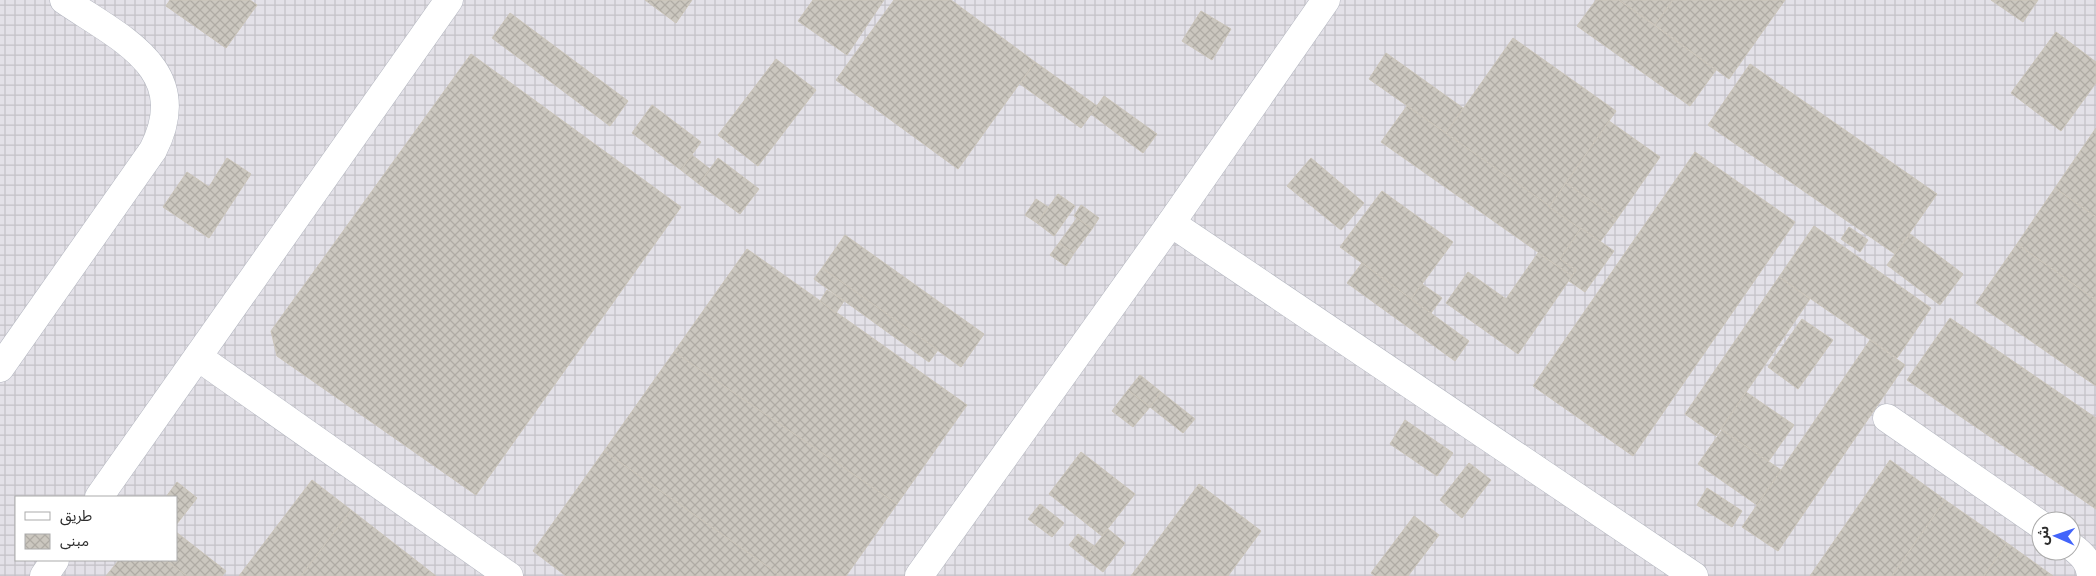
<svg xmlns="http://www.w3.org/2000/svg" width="2096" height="576" viewBox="0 0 2096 576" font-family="Poppins,'Noto Sans Arabic',sans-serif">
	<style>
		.industrial { fill: url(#industrial-grid); fill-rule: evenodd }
		.building { fill: url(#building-cross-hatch); stroke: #cbc5ba }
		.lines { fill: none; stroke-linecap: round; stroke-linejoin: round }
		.minor-casing { stroke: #b4b7c1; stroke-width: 29 }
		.minor { stroke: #fff; stroke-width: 28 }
	</style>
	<defs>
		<pattern id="industrial-grid" width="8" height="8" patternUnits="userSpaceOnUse" patternTransform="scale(1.25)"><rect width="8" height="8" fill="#e3e1e8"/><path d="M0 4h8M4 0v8" fill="none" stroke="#c3c1c7"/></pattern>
		<pattern id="building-cross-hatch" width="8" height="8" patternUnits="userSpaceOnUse" patternTransform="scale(1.25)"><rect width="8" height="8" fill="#cbc7bf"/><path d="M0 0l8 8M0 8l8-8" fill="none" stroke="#afaba4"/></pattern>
	</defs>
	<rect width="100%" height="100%" fill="#efe9e1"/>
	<path class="industrial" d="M 0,0 L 2096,0 L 2096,576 L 0,576 ZM 16,497 L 176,497 L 176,560 L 16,560 ZM 2041,521 L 2071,521 L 2071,551 L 2041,551 Z"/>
	<g class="building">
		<polygon points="170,0 250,0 257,5 226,48 166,6"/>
		<polygon points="645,0 692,0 676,23"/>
		<polygon points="813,0 884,0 847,55 798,21"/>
		<polygon points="894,0 951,0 1035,62 958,169 836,80"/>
		<polygon points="1596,0 1619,0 1716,70 1690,106 1577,26"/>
		<polygon points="1619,0 1673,0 1655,25"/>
		<polygon points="1673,0 1785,0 1729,79 1655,25"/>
		<polygon points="1991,0 2038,0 2023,22"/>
		<polygon points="1201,11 1231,29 1212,60 1182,41"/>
		<polygon points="510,13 628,101 610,126 492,38"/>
		<polygon points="2056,32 2096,62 2096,83 2061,131 2011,93"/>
		<polygon points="1513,38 1616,111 1549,207 1446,133"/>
		<polygon points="1386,53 1463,108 1446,133 1369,79"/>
		<polygon points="471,54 681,207 476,495 277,356 271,331"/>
		<polygon points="776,59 816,90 758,166 718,135"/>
		<polygon points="1035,62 1097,106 1081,128 1020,84"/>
		<polygon points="1750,64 1937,194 1895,254 1708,125"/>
		<polygon points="1104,96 1157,134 1143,153 1091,114"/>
		<polygon points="652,105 701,142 681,170 632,133"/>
		<polygon points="1407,106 1581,228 1560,259 1576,270 1572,276 1381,142"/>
		<polygon points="1609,121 1660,157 1617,219 1566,183"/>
		<polygon points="2096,128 2096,217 2055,188"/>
		<polygon points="1695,152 1795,222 1633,456 1533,386"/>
		<polygon points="692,155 710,169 699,184 681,170"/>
		<polygon points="227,158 251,174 209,238 163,207 187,172 209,187"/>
		<polygon points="718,158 759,189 740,214 699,184"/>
		<polygon points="1311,158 1364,203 1341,230 1287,186"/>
		<polygon points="1566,183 1617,219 1600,242 1549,207"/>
		<polygon points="2055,188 2096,217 2096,300 2017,244"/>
		<polygon points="1382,191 1453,242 1411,299 1340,247"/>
		<polygon points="1058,194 1075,206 1054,236 1037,223"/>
		<polygon points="1036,199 1048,207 1037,223 1025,215"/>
		<polygon points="1081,205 1099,218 1092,229 1074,216"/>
		<polygon points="1077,218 1092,229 1074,253 1059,243"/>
		<polygon points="1814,226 1931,308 1897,358 1779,277"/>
		<polygon points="1849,227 1868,240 1860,252 1841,239"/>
		<polygon points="1581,228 1614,251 1585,292 1569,281 1576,270 1560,259"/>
		<polygon points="1910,234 1963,274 1940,305 1887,265"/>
		<polygon points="845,235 984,334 961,367 822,268"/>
		<polygon points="1059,243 1074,253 1066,266 1050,255"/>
		<polygon points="2017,244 2096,300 2096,386 1976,303"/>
		<polygon points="747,249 967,405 897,504 674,352"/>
		<polygon points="1538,253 1572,276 1518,354 1446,303 1468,272 1506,299"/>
		<polygon points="1362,263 1469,341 1455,361 1347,283"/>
		<polygon points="822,268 938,350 929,362 814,279"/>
		<polygon points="1779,277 1810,299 1716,436 1685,414"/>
		<polygon points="1422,284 1442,298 1431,313 1411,299"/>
		<polygon points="827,290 844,301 836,313 820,301"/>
		<polygon points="1950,318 2096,418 2096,509 1907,380"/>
		<polygon points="1802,319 1833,340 1798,389 1768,367"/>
		<polygon points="1870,340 1905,365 1778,551 1742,527"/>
		<polygon points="674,352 897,504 846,576 781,576 604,451"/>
		<polygon points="1140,375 1161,392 1150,407 1128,390"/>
		<polygon points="1128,390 1150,407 1133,427 1112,411"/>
		<polygon points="1161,392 1195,419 1183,433 1150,407"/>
		<polygon points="1746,392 1794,425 1768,462 1721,429"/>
		<polygon points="1405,420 1453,453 1437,476 1390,444"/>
		<polygon points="1722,430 1781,470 1757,505 1698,464"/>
		<polygon points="604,451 781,576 566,576 533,551"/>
		<polygon points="1081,452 1135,494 1102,536 1049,494"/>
		<polygon points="1890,460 1945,500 1892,576 1810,576"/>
		<polygon points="1469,463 1491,480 1462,518 1440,500"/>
		<polygon points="312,480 351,510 301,576 239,576"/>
		<polygon points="177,482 197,498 176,525 176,497 166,497"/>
		<polygon points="1199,484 1261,531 1228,576 1131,576"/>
		<polygon points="1707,488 1742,511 1732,527 1697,505"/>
		<polygon points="1945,500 2007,543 1984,576 1892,576"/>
		<polygon points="1040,504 1064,523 1052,537 1028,519"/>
		<polygon points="351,510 436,576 301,576"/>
		<polygon points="1414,516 1439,535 1408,576 1375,576 1371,573"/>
		<polygon points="1108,529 1125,543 1103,572 1085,558"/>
		<polygon points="176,532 226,571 222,576 187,576 165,560 176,560"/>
		<polygon points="1078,534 1094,546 1085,558 1069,545"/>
		<polygon points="2007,543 2053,576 1984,576"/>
		<polygon points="119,560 165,560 187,576 106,576"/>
	</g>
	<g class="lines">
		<g class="minor-casing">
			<g id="minor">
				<polyline points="1171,223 1694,576"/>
				<polyline points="198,357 509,576"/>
				<path d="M 0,368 L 153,150 C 194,69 121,39 64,0"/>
				<polyline points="1887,418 2041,525"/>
				<polyline points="99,497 449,0"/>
				<path d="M 2071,546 C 2082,554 2090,562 2091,576"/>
				<polyline points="44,576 55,560"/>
				<polyline points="919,576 1171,223 1326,0"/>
			</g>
		</g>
		<use href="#minor" class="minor"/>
	</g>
	<rect x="15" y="496" width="162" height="65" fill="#ffffff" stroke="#ababab"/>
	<rect x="25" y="512" width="25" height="8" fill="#ffffff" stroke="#ababab"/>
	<text x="60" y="521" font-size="15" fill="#2e2e2e">طريق</text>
	<rect x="25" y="534" width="25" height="15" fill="url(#building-cross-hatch)" stroke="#ababab"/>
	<text x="60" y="546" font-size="15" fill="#2e2e2e">مبنى</text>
	<g transform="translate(2056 536) rotate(272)"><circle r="24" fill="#ffffff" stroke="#ababab"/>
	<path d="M0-4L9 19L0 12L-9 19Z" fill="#4264fb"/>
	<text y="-8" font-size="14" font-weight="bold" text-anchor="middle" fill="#2e2e2e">ش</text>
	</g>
</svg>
